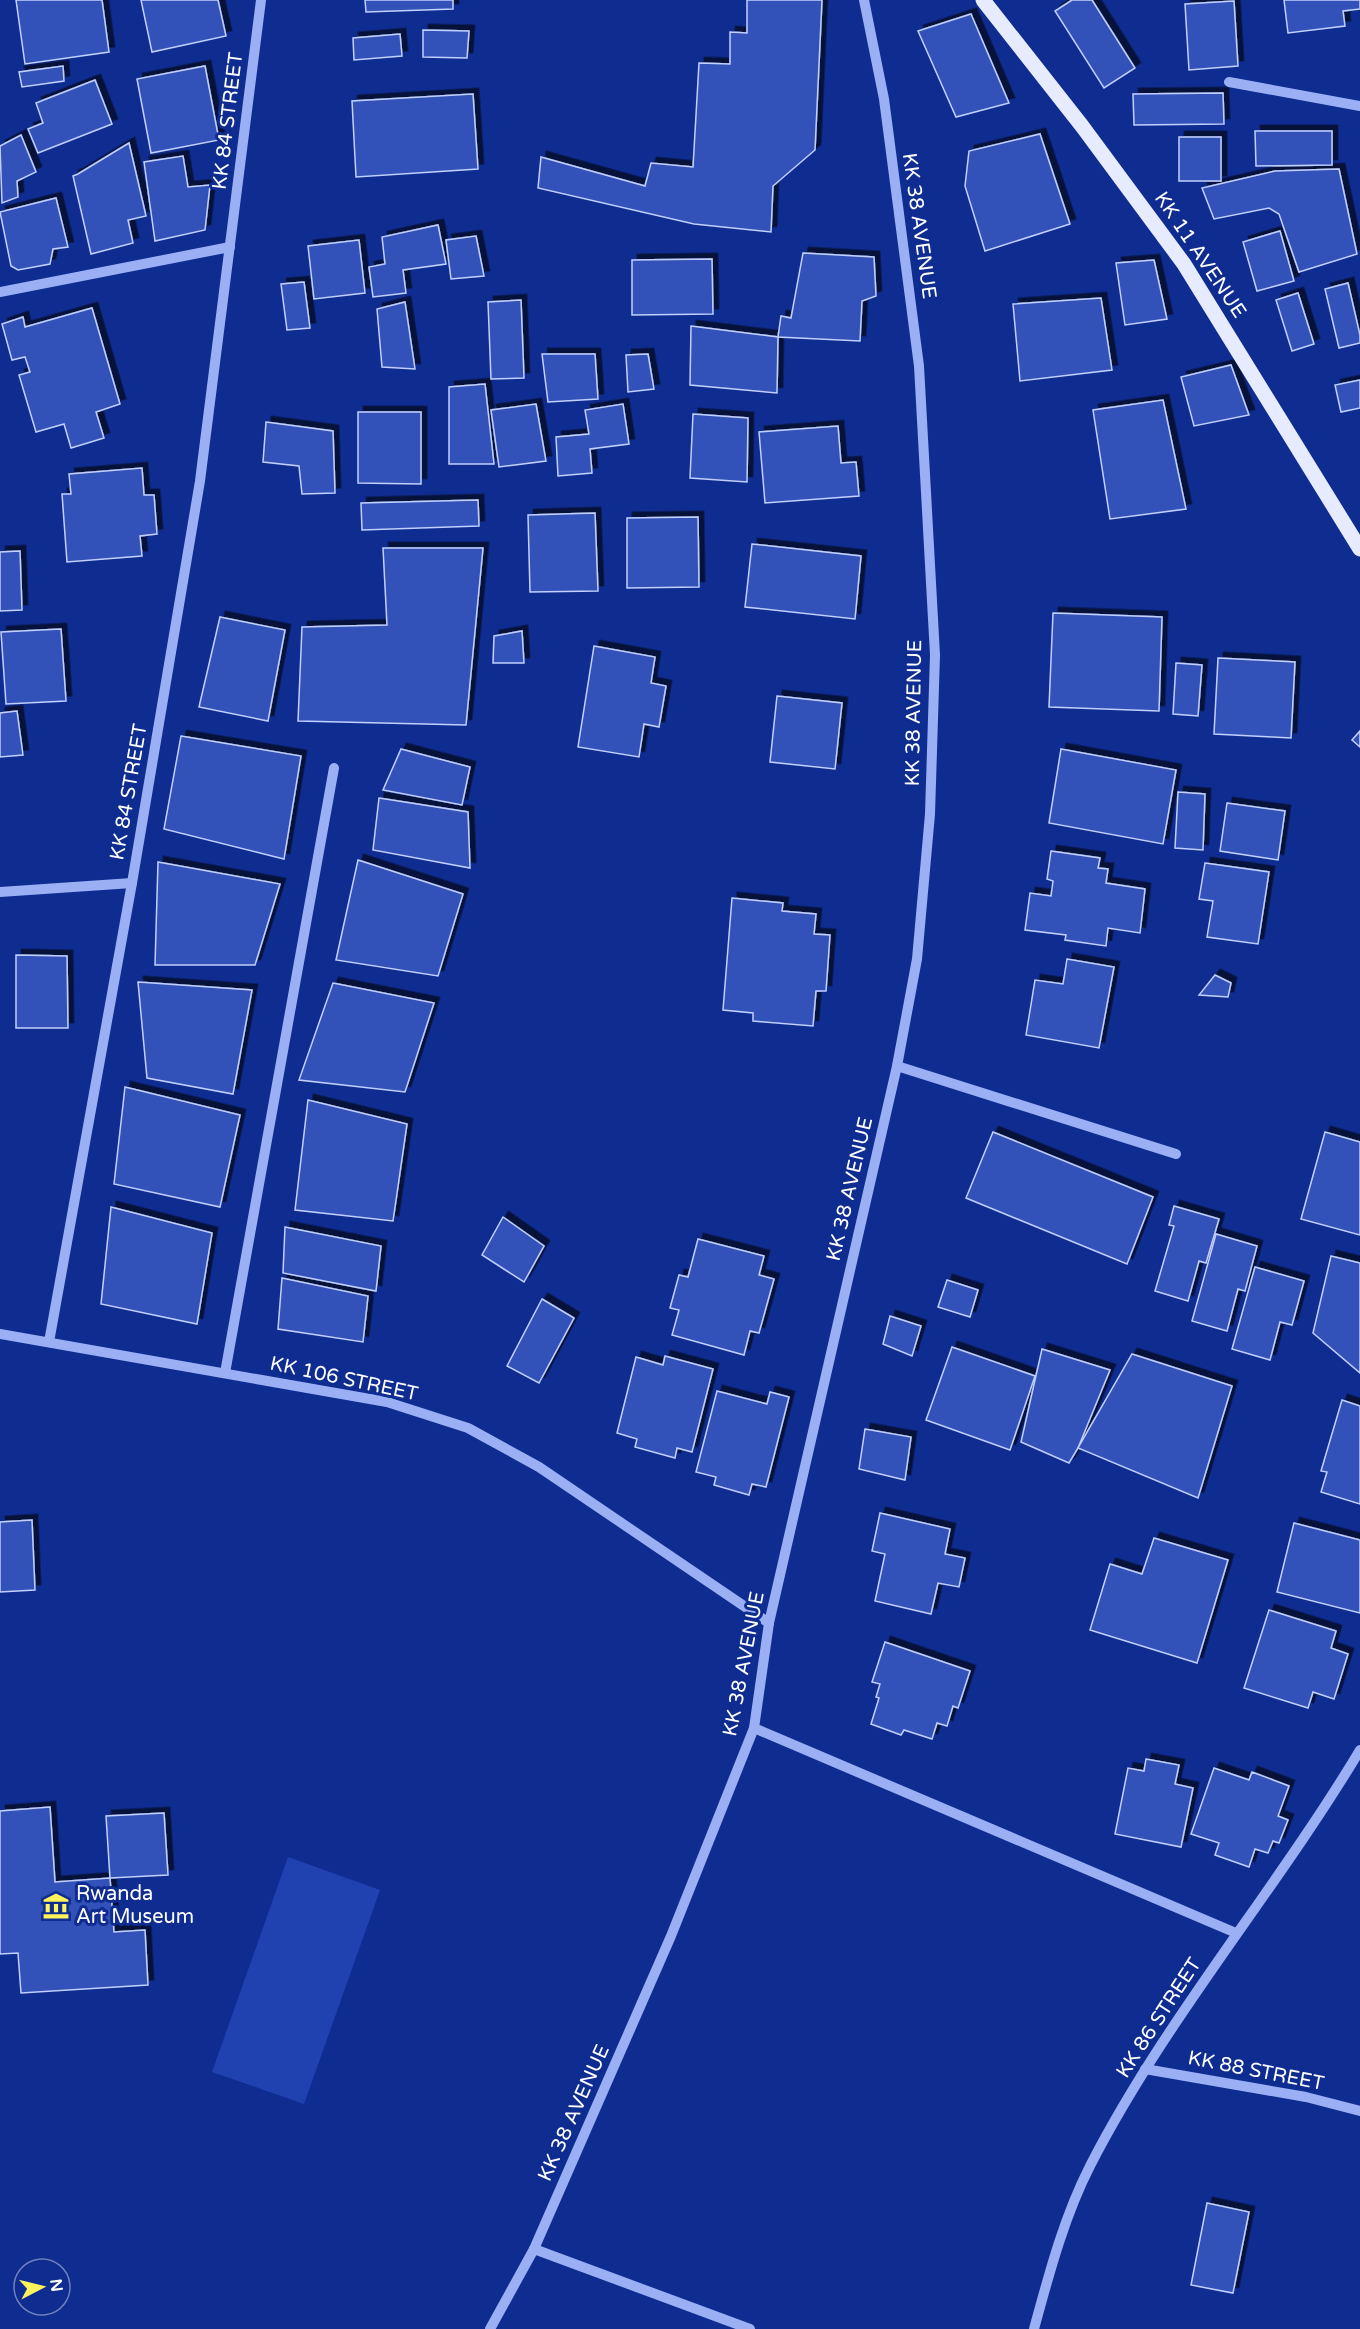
<svg xmlns="http://www.w3.org/2000/svg" width="1360" height="2329" viewBox="0 0 1360 2329" font-family="'Varela Round',sans-serif">
	<style>
		.green { fill: #2042b1 }
		.building { fill: #3351b9; stroke: #c1d0fe; stroke-width: 1.5; filter: url(#shadow) }
		.lines { fill: none; stroke-linecap: round; stroke-linejoin: round }
		.minor { stroke: #9aaff4; stroke-width: 10 }
		.major { stroke: #e6ebff; stroke-width: 15 }
		.labels { text-anchor: middle; dominant-baseline: central; stroke-width: 6; stroke-linejoin: round; paint-order: stroke }
		.street-label { font-size: 20px; fill: #fff; stroke: #0f2c91 }
		.poi-label { font-size: 20px; fill: #fff; stroke: #0f2c91; text-anchor: start }
	</style>
	<defs>
		<filter id="shadow"><feDropShadow dx="5.5" dy="-5.5" stdDeviation="0" flood-color="#0009"/></filter>
	</defs>
	<rect width="100%" height="100%" fill="#0f2c91"/>
	<polygon class="green" points="288,1857 380,1890 304,2104 212,2072"/>
	<g class="building">
		<polygon points="16,0 102,0 109,52 25,64"/>
		<polygon points="141,0 218,0 226,36 152,52"/>
		<polygon points="365,0 453,0 453,9 366,12"/>
		<polygon points="747,0 822,0 815,150 773,186 771,232 694,224 538,188 541,157 645,186 651,163 693,167 699,63 730,64 730,32 747,33"/>
		<polygon points="1072,0 1092,0 1135,68 1104,88 1055,11"/>
		<polygon points="1284,0 1360,0 1360,9 1343,11 1345,26 1288,33"/>
		<polygon points="1234,1 1238,66 1189,70 1185,4"/>
		<polygon points="971,14 1009,103 956,117 918,31"/>
		<polygon points="423,30 469,31 467,58 423,57"/>
		<polygon points="400,34 402,56 354,60 353,38"/>
		<polygon points="63,66 64,81 22,87 19,72"/>
		<polygon points="205,66 219,140 151,153 137,79"/>
		<polygon points="95,80 112,124 38,153 28,129 43,123 36,103"/>
		<polygon points="1223,93 1224,124 1134,125 1133,94"/>
		<polygon points="473,94 478,169 356,177 352,101"/>
		<polygon points="1255,131 1332,131 1332,165 1256,166"/>
		<polygon points="1040,134 1070,224 985,251 965,186 969,151"/>
		<polygon points="21,135 36,172 17,181 18,197 2,203 0,146"/>
		<rect x="1179" y="137" width="42" height="44"/>
		<polygon points="129,143 146,216 128,220 133,243 91,254 73,176 78,174"/>
		<polygon points="183,156 188,187 210,185 205,230 155,241 144,162"/>
		<polygon points="1339,169 1357,254 1299,272 1279,214 1269,208 1214,219 1202,188 1275,171"/>
		<polygon points="56,198 68,247 53,249 50,264 18,270 11,266 0,212"/>
		<polygon points="438,225 446,264 403,270 406,293 373,297 369,267 385,264 382,237"/>
		<polygon points="1280,231 1294,281 1257,291 1243,242"/>
		<polygon points="476,236 484,276 451,279 446,240"/>
		<polygon points="359,240 365,293 314,299 308,246"/>
		<polygon points="803,253 874,257 876,296 862,301 860,341 778,337 781,316 791,318"/>
		<polygon points="712,259 713,314 632,315 632,260"/>
		<polygon points="1154,260 1167,319 1125,325 1116,263"/>
		<polygon points="304,282 310,328 287,330 281,284"/>
		<polygon points="1348,283 1360,335 1360,343 1339,348 1325,289"/>
		<polygon points="1298,293 1314,344 1292,351 1276,300"/>
		<polygon points="1101,298 1112,370 1020,381 1013,304"/>
		<polygon points="521,300 524,378 491,379 488,302"/>
		<polygon points="405,302 415,369 382,367 377,309"/>
		<polygon points="92,308 120,404 96,412 104,438 71,448 64,424 36,432 19,375 30,372 25,357 12,360 2,324 23,317 25,327"/>
		<polygon points="691,326 778,337 777,393 690,385"/>
		<polygon points="542,354 595,354 598,399 548,402"/>
		<polygon points="648,354 654,389 628,392 626,355"/>
		<polygon points="1231,365 1249,415 1194,426 1181,377"/>
		<polygon points="1360,380 1360,408 1341,412 1335,385"/>
		<polygon points="485,384 494,464 449,464 449,387"/>
		<polygon points="1163,400 1186,509 1110,519 1093,410"/>
		<polygon points="536,404 546,461 499,467 491,410"/>
		<polygon points="623,404 629,444 590,449 592,473 558,476 556,437 589,434 585,410"/>
		<polygon points="358,412 421,412 421,484 358,483"/>
		<polygon points="693,414 748,418 747,482 690,478"/>
		<polygon points="266,422 333,431 335,493 302,494 299,466 263,462"/>
		<polygon points="838,426 841,463 856,462 859,496 765,503 759,432"/>
		<polygon points="142,468 144,495 154,495 157,534 140,536 142,556 67,562 62,494 71,494 69,474"/>
		<polygon points="478,500 479,526 362,530 361,503"/>
		<polygon points="595,513 598,591 530,592 528,515"/>
		<polygon points="698,517 699,587 627,588 627,518"/>
		<polygon points="752,544 861,556 855,619 745,607"/>
		<polygon points="383,548 483,548 466,725 298,721 302,627 387,625"/>
		<polygon points="20,551 22,610 0,611 0,552"/>
		<polygon points="1053,613 1162,617 1159,711 1049,707"/>
		<polygon points="220,617 285,630 268,721 199,707"/>
		<polygon points="61,629 66,701 6,704 1,632"/>
		<polygon points="522,631 524,663 493,663 494,636"/>
		<polygon points="594,646 655,657 651,683 666,686 659,727 644,724 639,757 578,747"/>
		<polygon points="1218,658 1295,662 1291,738 1214,734"/>
		<polygon points="1176,663 1202,665 1198,716 1173,714"/>
		<polygon points="777,696 842,703 835,769 770,762"/>
		<polygon points="17,711 23,755 0,757 0,713"/>
		<polygon points="1360,731 1360,747 1352,740"/>
		<polygon points="181,736 301,756 284,859 164,829"/>
		<polygon points="401,749 470,767 462,805 383,790"/>
		<polygon points="1061,749 1176,770 1163,844 1049,823"/>
		<polygon points="1178,792 1205,794 1203,850 1175,848"/>
		<polygon points="379,798 468,812 470,868 373,850"/>
		<polygon points="1227,803 1285,811 1278,860 1220,851"/>
		<polygon points="1051,851 1100,858 1098,868 1108,869 1106,883 1145,889 1140,933 1108,928 1106,946 1065,940 1066,935 1025,930 1030,893 1051,896 1053,881 1047,879"/>
		<polygon points="358,860 463,894 438,976 336,960"/>
		<polygon points="158,862 280,884 255,965 155,965"/>
		<polygon points="1205,863 1269,872 1258,944 1207,937 1213,901 1199,899"/>
		<polygon points="732,898 783,903 782,911 816,914 814,934 830,935 826,991 816,991 813,1026 753,1021 753,1013 723,1010"/>
		<polygon points="16,955 67,956 68,1028 16,1028"/>
		<polygon points="1067,959 1114,967 1099,1048 1026,1035 1035,980 1063,984"/>
		<polygon points="1215,975 1231,983 1228,997 1199,995"/>
		<polygon points="138,982 252,990 233,1094 147,1078"/>
		<polygon points="333,983 434,1003 405,1092 299,1080"/>
		<polygon points="125,1087 240,1115 220,1207 114,1184"/>
		<polygon points="308,1100 407,1124 393,1221 295,1210"/>
		<polygon points="993,1132 1153,1197 1127,1264 966,1198"/>
		<polygon points="1325,1132 1360,1142 1360,1235 1301,1219"/>
		<polygon points="1174,1206 1219,1219 1206,1263 1199,1261 1188,1301 1155,1291 1174,1226 1169,1225"/>
		<polygon points="111,1207 212,1233 197,1324 101,1304"/>
		<polygon points="503,1217 544,1246 524,1282 482,1255"/>
		<polygon points="285,1227 381,1246 376,1291 283,1273"/>
		<polygon points="1216,1234 1257,1246 1245,1291 1238,1289 1227,1331 1192,1321"/>
		<polygon points="698,1239 764,1256 759,1275 774,1279 759,1333 750,1331 744,1355 672,1335 679,1310 670,1308 679,1275 688,1277"/>
		<polygon points="1331,1256 1360,1263 1360,1373 1313,1333"/>
		<polygon points="1255,1267 1304,1281 1292,1325 1280,1322 1270,1360 1232,1349"/>
		<polygon points="282,1278 368,1296 363,1342 278,1329"/>
		<polygon points="947,1280 978,1290 970,1317 938,1307"/>
		<polygon points="542,1299 574,1318 539,1383 507,1366"/>
		<polygon points="890,1316 921,1326 912,1356 883,1344"/>
		<polygon points="952,1347 1035,1376 1010,1450 926,1420"/>
		<polygon points="1042,1349 1110,1370 1078,1448 1069,1463 1021,1442"/>
		<polygon points="1132,1354 1232,1386 1198,1498 1078,1448"/>
		<polygon points="665,1356 713,1369 692,1452 677,1448 675,1458 635,1447 637,1439 617,1433 636,1357 663,1365"/>
		<polygon points="717,1391 767,1404 770,1392 789,1397 766,1487 752,1484 749,1495 714,1485 716,1477 696,1472"/>
		<polygon points="1342,1400 1360,1406 1360,1504 1321,1492 1327,1472 1321,1471"/>
		<polygon points="865,1429 911,1437 905,1480 859,1469"/>
		<polygon points="880,1513 950,1529 945,1554 965,1558 959,1587 938,1583 931,1614 875,1601 885,1554 872,1551"/>
		<polygon points="32,1520 35,1590 0,1592 0,1522"/>
		<polygon points="1294,1523 1360,1540 1360,1613 1277,1592"/>
		<polygon points="1154,1538 1228,1560 1197,1663 1090,1630 1110,1564 1142,1574"/>
		<polygon points="1269,1610 1336,1631 1331,1648 1348,1654 1334,1699 1313,1692 1308,1708 1244,1688"/>
		<polygon points="885,1642 970,1671 958,1708 953,1706 947,1726 937,1723 932,1739 904,1730 901,1735 871,1724 879,1698 876,1697 880,1684 872,1682"/>
		<polygon points="1146,1759 1179,1765 1175,1784 1193,1788 1181,1847 1115,1834 1128,1768 1144,1771"/>
		<polygon points="1214,1768 1249,1780 1252,1772 1289,1786 1278,1816 1288,1820 1279,1843 1273,1841 1268,1853 1255,1849 1249,1867 1215,1855 1219,1843 1191,1834"/>
		<polygon points="50,1807 55,1882 110,1878 114,1932 145,1930 148,1985 21,1993 18,1953 0,1954 0,1811"/>
		<polygon points="164,1813 168,1875 110,1878 106,1816"/>
		<polygon points="1207,2203 1249,2212 1233,2293 1191,2285"/>
	</g>
	<g class="lines">
		<g class="minor">
			<polyline points="1229,82 1360,106"/>
			<polyline points="0,292 230,247"/>
			<polyline points="0,892 132,883"/>
			<polyline points="897,1066 1176,1154"/>
			<polyline points="0,1334 387,1402 468,1428 539,1467 769,1623"/>
			<polyline points="49,1342 132,883 200,481 261,0"/>
			<polyline points="225,1373 334,768"/>
			<polyline points="754,1728 1236,1933"/>
			<polyline points="1145,2069 1306,2097 1360,2111"/>
			<polyline points="534,2249 750,2329"/>
			<polyline points="490,2329 534,2249 671,1936 754,1728 769,1623 897,1066 917,959 930,814 935,655 919,366 884,99 864,0"/>
			<path d="M 1034,2329 C 1049,2274 1064,2217 1090,2166 C 1166,2018 1275,1892 1360,1750"/>
		</g>
		<polyline class="major" points="983,0 1082,126 1184,264 1360,549"/>
	</g>
	<defs>
		<g id="museum-bare" transform="scale(2.07)"><path d="M0-6L6-3V-2H-6V-3ZM-5-1h2V3h-2ZM-1-1h2V3h-2ZM3-1h2V3H3ZM-6 4H6V6H-6Z" fill="#fff35c" stroke="#0f2c91" stroke-width="2.5" paint-order="stroke"/></g>
	</defs>
	<g fill-rule="evenodd">
		<use href="#museum-bare" x="56" y="1906"/>
	</g>
	<g class="labels">
		<g class="street-label">
			<text transform="translate(228 121) rotate(-83)">KK 84 STREET</text>
			<text transform="translate(919 226) rotate(82)">KK 38 AVENUE</text>
			<text transform="translate(1200 255) rotate(56)">KK 11 AVENUE</text>
			<text transform="translate(914 713) rotate(-89)">KK 38 AVENUE</text>
			<text transform="translate(129 792) rotate(-80)">KK 84 STREET</text>
			<text transform="translate(850 1189) rotate(-77)">KK 38 AVENUE</text>
			<text transform="translate(344 1379) rotate(12)">KK 106 STREET</text>
			<text transform="translate(744 1664) rotate(-79)">KK 38 AVENUE</text>
			<text transform="translate(1159 2018) rotate(-57)">KK 86 STREET</text>
			<text transform="translate(1256 2071) rotate(11)">KK 88 STREET</text>
			<text transform="translate(574 2113) rotate(-66)">KK 38 AVENUE</text>
		</g>
		<g class="poi-label">
			<text x="76" y="1894">Rwanda<tspan x="76" dy="23">Art Museum</tspan></text>
		</g>
	</g>
	<g transform="translate(42 2287) rotate(83)"><circle r="28" fill="#0f2c91" stroke="#6f80bd" stroke-width="1.5"/>
	<path d="M0-4.5L10 22L0 15L-10 22Z" fill="#fff35c"/>
	<text y="-9" font-size="16" font-weight="bold" text-anchor="middle" fill="#ffffff">N</text>
	</g>
</svg>
